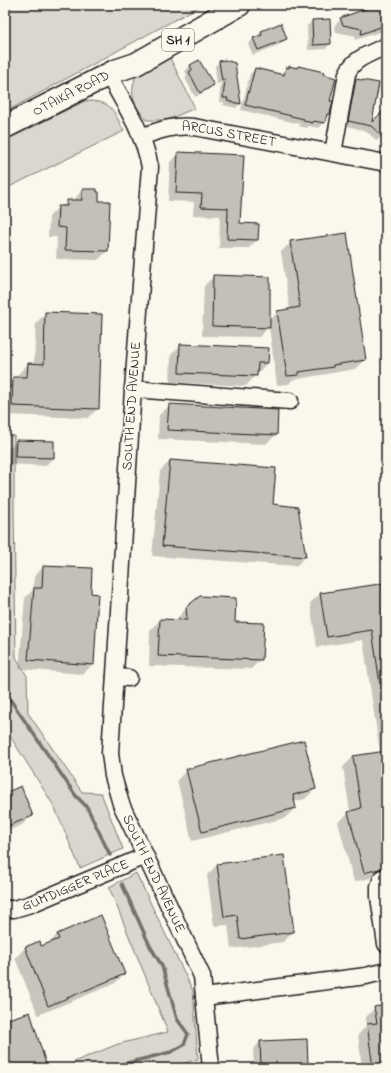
<svg xmlns="http://www.w3.org/2000/svg" width="391" height="1073" viewBox="0 0 391 1073" font-family="'Indie Flower',sans-serif">
	<style>
		.green { fill: #dad7ce; stroke: #7b7a75 }
		.shadow { fill: #0003 }
		.lines { fill: none; stroke-linecap: round; stroke-linejoin: round }
		.stream { stroke: #74726e; stroke-width: 3.5 }
		.building { fill: #c3c0b8; stroke: #1c1c1c }
		.minor-casing { stroke: #1c1c1c; stroke-width: 19 }
		.highway-casing { stroke: #1c1c1c; stroke-width: 25 }
		.minor { stroke: #fbf7ec; stroke-width: 16 }
		.highway { stroke: #fbf7ec; stroke-width: 22 }
		.labels { text-anchor: middle; dominant-baseline: central; stroke-width: 3.5; stroke-linejoin: round; paint-order: stroke }
		.shield { fill: #fbf7ec; stroke: #5f5e5a; stroke-width: 1 }
		.shield-label { font-size: 13px; font-weight: bold; fill: #1c1c1c }
		.street-label { font-size: 14px; fill: #1c1c1c; stroke: #fbf7ec }
	</style>
	<rect width="100%" height="100%" fill="#fbf7ec"/>
	<filter id="ink" filterUnits="userSpaceOnUse"><feTurbulence type="fractalNoise" baseFrequency=".025" numOctaves="2"/><feDisplacementMap in="SourceGraphic" scale="8" xChannelSelector="R" yChannelSelector="G"/><feConvolveMatrix kernelMatrix="1 2 1 2 8 2 1 2 1" color-interpolation-filters="sRGB"/></filter>
	<g filter="url(#ink)">
		<g class="green">
			<polygon points="5,5 202,5 5,112"/>
			<path d="M 170,58 L 195,108 L 167,120 L 146,120 C 133,102 129,97 136,75 Z"/>
			<path d="M 85,101 C 113,101 112,109 124,131 L 5,189 L 5,140 Z"/>
			<polygon points="5,435 14,436 14,508 16,657 27,676 28,713 82,792 101,793 123,849 80,868 54,806 5,728"/>
			<polygon points="136,873 193,991 198,1059 168,1068 69,1068 76,1061 118,1044 168,1032 109,887"/>
		</g>
		<g class="shadow">
			<polygon points="358,5 386,5 386,30 355,40 356,36 336,32 334,26 341,19 361,12"/>
			<polygon points="329,20 330,44 325,49 308,50 307,26 312,21"/>
			<polygon points="261,32 286,39 281,44 253,55 248,44"/>
			<polygon points="199,61 213,85 208,90 195,97 185,78 187,75 185,71 190,66"/>
			<polygon points="219,62 234,64 240,104 236,108 223,105 224,102 219,102 221,82 217,85 215,66"/>
			<polygon points="290,67 296,69 298,67 329,102 329,114 325,118 324,123 319,128 309,126 307,128 299,126 300,124 241,110 250,74 255,69 280,75 286,68 288,69"/>
			<polygon points="356,81 371,125 386,109 386,131 377,141 366,131 344,125 351,86"/>
			<polygon points="179,153 242,156 239,224 257,240 249,248 219,248 220,216 193,215 194,202 168,201 170,162"/>
			<polygon points="82,190 98,202 107,251 98,260 56,259 57,237 48,237 49,217 58,207 61,207 67,201 73,201"/>
			<polygon points="291,242 365,360 355,369 292,380 289,384 277,385 269,327 259,337 202,336 204,286 214,276 269,321 278,312 290,310 281,252"/>
			<polygon points="5,304 10,304 8,345 5,349"/>
			<polygon points="46,313 98,408 88,418 5,415 5,386 13,378 18,378 18,374 28,364 34,364 36,323"/>
			<polygon points="181,345 268,349 267,363 246,386 170,382 171,355"/>
			<polygon points="169,406 276,435 266,444 158,439 159,415"/>
			<polygon points="16,441 53,442 53,458 45,466 8,464 9,449"/>
			<polygon points="170,461 272,505 305,557 296,566 152,556 160,471"/>
			<polygon points="43,567 90,594 93,664 83,674 19,669 25,598 33,590 34,577"/>
			<polygon points="386,584 386,874 354,882 338,822 350,812 343,767 353,757 380,753 363,640 317,647 310,603 320,594"/>
			<polygon points="187,608 234,623 261,659 251,669 149,666 150,630 160,620 177,621 177,618"/>
			<polygon points="187,770 315,789 305,799 294,802 295,808 285,818 192,841 177,780"/>
			<polygon points="5,794 32,815 22,825 5,832"/>
			<polygon points="283,856 293,932 283,942 231,949 228,925 214,926 207,875 217,865"/>
			<polygon points="101,917 124,974 114,984 38,1015 15,958 25,948 39,943 41,947 47,945 57,935"/>
			<polygon points="5,974 10,986 5,991"/>
			<polygon points="386,1006 386,1068 362,1068 358,1035 366,1026 365,1018 375,1008"/>
			<polygon points="5,1021 45,1063 40,1068 5,1068"/>
			<polygon points="260,1042 307,1065 304,1068 254,1068 253,1050"/>
		</g>
		<g class="lines">
			<g class="stream">
				<polyline points="5,551 8,583 5,626"/>
				<polyline points="5,692 76,796 87,807 110,855"/>
				<polyline points="107,1068 171,1052 184,1045 188,1034 177,1019 162,966 150,946 122,884"/>
			</g>
		</g>
		<g class="building">
			<polygon points="367,5 385,5 386,9 386,25 361,34 362,29 343,25 340,18 368,8"/>
			<polygon points="330,19 331,44 313,45 312,20"/>
			<polygon points="281,23 287,39 258,50 253,38 262,35 261,31"/>
			<polygon points="199,60 214,85 200,93 189,72 192,70 190,65"/>
			<polygon points="225,60 235,63 241,104 227,101 228,98 223,98 225,79 222,81 219,61"/>
			<polygon points="289,66 297,68 298,66 324,72 323,74 336,78 330,101 333,101 330,114 327,114 325,123 313,121 313,123 304,121 304,119 245,105 255,68 284,75 286,67 289,68"/>
			<polygon points="356,79 379,83 372,122 386,108 386,140 371,126 348,121"/>
			<polygon points="178,152 244,155 240,223 259,224 258,240 227,239 228,208 201,207 202,194 176,193"/>
			<polygon points="82,189 97,189 97,192 99,192 99,201 110,201 108,251 65,250 66,228 57,227 58,206 67,206 67,200 82,200"/>
			<polygon points="347,233 366,360 333,365 333,367 299,372 299,375 287,376 277,311 300,307 290,241"/>
			<polygon points="213,275 270,277 270,328 212,326"/>
			<polygon points="45,312 102,314 99,409 12,406 13,377 27,377 28,363 44,364"/>
			<polygon points="180,344 269,348 268,363 258,363 257,376 179,373"/>
			<polygon points="169,404 278,410 277,435 167,430"/>
			<polygon points="16,440 54,441 54,458 15,457"/>
			<polygon points="170,460 276,468 273,504 298,507 306,557 162,546"/>
			<polygon points="43,566 92,568 91,593 98,594 94,665 28,660 34,588 42,588"/>
			<polygon points="386,583 386,683 380,684 372,630 327,637 320,593"/>
			<polygon points="200,596 236,598 235,622 264,623 262,660 158,656 160,619 187,620 186,607"/>
			<polygon points="304,740 316,789 293,795 296,808 202,832 186,769"/>
			<polygon points="386,751 386,867 364,873 348,812 361,808 353,756"/>
			<polygon points="21,786 33,816 5,827 5,793"/>
			<polygon points="284,855 294,932 240,939 237,915 224,917 217,864"/>
			<polygon points="101,915 125,974 48,1006 25,947 40,941 41,946 59,939 57,934"/>
			<polygon points="386,1005 386,1068 373,1068 367,1024 377,1023 374,1007"/>
			<polygon points="30,1012 46,1064 33,1068 5,1068 5,1020"/>
			<polygon points="307,1039 308,1065 261,1067 260,1041"/>
		</g>
		<g class="lines">
			<g class="minor-casing">
				<g id="minor">
					<path id="s1" d="M 109,76 C 125,104 144,134 150,167 L 133,389 L 110,753 L 113,776 L 121,804 L 202,976 L 211,1068"/>
					<path id="s2" d="M 141,137 C 159,130 175,125 194,127 L 386,163"/>
					<path d="M 333,153 L 347,74 C 353,58 372,53 386,46"/>
					<polyline points="133,389 290,401"/>
					<polyline points="115,677 129,678"/>
					<polyline points="386,877 382,878 379,886 379,897 386,944"/>
					<path id="s3" d="M 5,909 L 14,909 L 31,904 L 145,856"/>
					<polyline points="204,997 366,976 386,971"/>
				</g>
			</g>
			<g class="highway-casing">
				<g id="highway">
					<path id="s4" d="M 5,127 L 115,71 L 136,64 L 239,5"/>
				</g>
			</g>
			<use href="#minor" class="minor"/>
			<use href="#highway" class="highway"/>
		</g>
	</g>
	<g class="labels">
		<rect class="shield" x="162" y="29" width="32" height="22" rx="3"/>
		<g class="shield-label">
			<text x="178" y="40">SH 1</text>
		</g>
		<g class="street-label">
			<text stroke="none"><textPath href="#s4" startOffset="74">OTAIKA ROAD</textPath></text>
			<text stroke="none"><textPath href="#s2" startOffset="90">ARCUS STREET</textPath></text>
			<text transform="translate(132 406) rotate(-86)">SOUTH END AVENUE</text>
			<text stroke="none"><textPath href="#s1" startOffset="817">SOUTH END AVENUE</textPath></text>
			<text stroke="none"><textPath href="#s3" startOffset="75">GUMDIGGER PLACE</textPath></text>
		</g>
	</g>
	<rect width="391" height="1073" fill="none" stroke="#fbf7ec" stroke-width="20"/>
	<rect x="10" y="10" width="371" height="1053" fill="none" stroke="#1c1c1c" stroke-width="1.5" filter="url(#ink)"/>
</svg>
